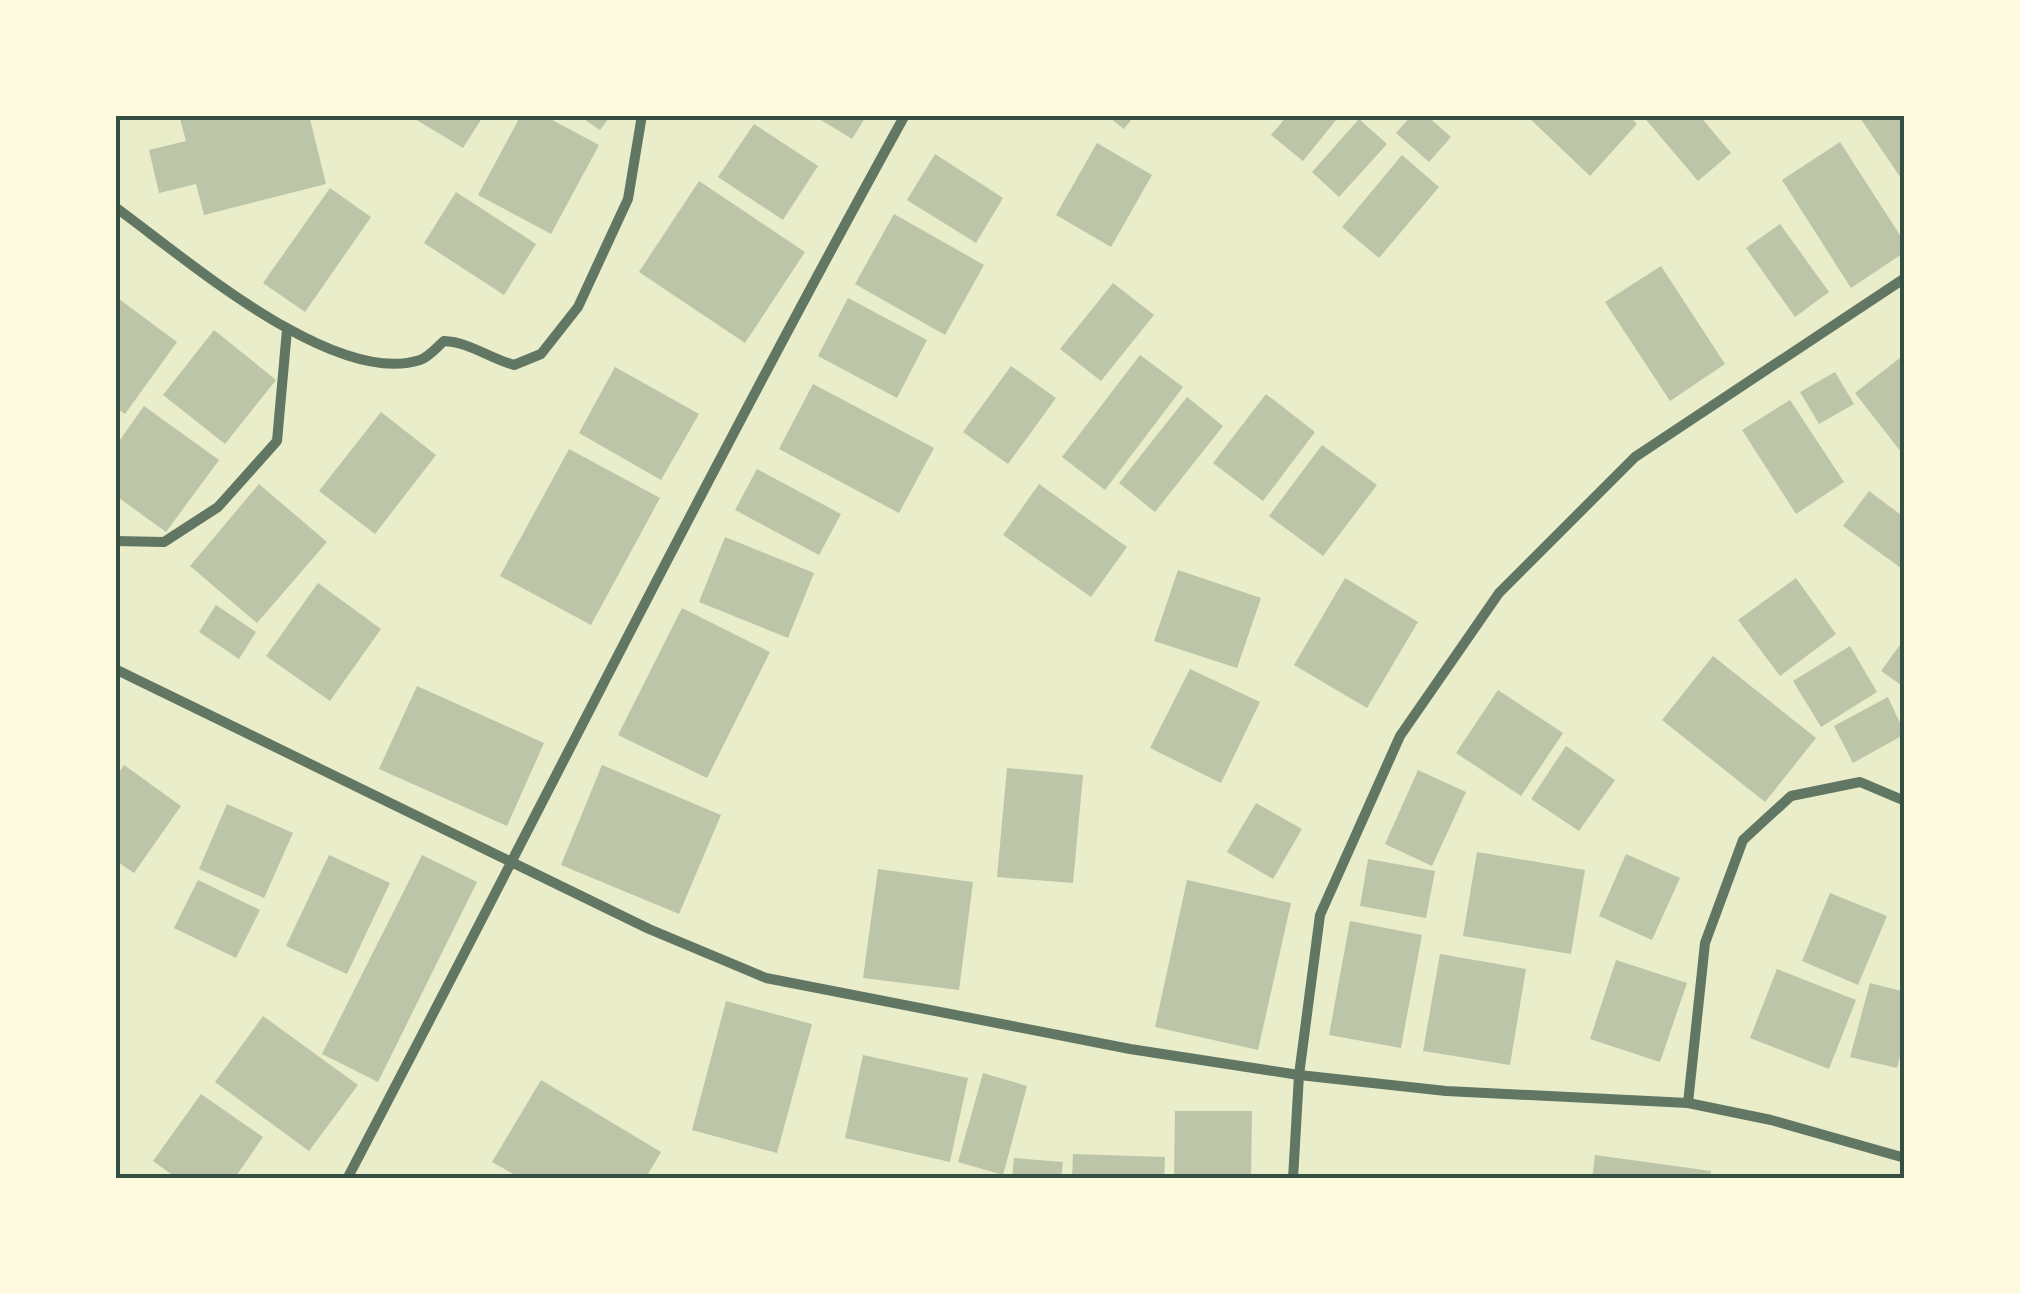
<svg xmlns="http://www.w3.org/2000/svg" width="2020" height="1294" viewBox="0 0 2020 1294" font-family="'Archivo Narrow',sans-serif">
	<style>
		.building { fill: #bcc5a7 }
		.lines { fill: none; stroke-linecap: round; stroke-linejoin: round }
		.minor { stroke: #617663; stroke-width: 10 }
		.neatline { fill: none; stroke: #344e41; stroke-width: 4 }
	</style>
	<rect width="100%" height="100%" fill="#e9edc9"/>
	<g class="building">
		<polygon points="179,115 309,115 326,184 204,215 196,184 159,193 149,150 186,141"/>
		<polygon points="418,115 484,115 463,148 415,119"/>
		<polygon points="521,115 543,115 599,145 551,234 478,195"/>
		<polygon points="578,115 611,115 600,130"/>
		<polygon points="813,115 867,115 852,139"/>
		<polygon points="1106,115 1135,115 1124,129"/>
		<polygon points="1288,115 1340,115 1303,161 1271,135"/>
		<polygon points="1412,115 1426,115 1451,137 1429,162 1396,133"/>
		<polygon points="1526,115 1628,115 1637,124 1590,176"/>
		<polygon points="1642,115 1699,115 1731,153 1698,181"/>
		<polygon points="1858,115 1905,115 1905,184"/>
		<polygon points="1359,119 1387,144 1339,197 1312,172"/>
		<polygon points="754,124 818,166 783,220 718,177"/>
		<polygon points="1840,142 1905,243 1905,252 1851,288 1782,180"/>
		<polygon points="1097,143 1152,175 1111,247 1056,215"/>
		<polygon points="935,154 1003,198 976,243 907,200"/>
		<polygon points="1402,155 1439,187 1379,258 1342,227"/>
		<polygon points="699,181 805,252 745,343 639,272"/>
		<polygon points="330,188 371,217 305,312 263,283"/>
		<polygon points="456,192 536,244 504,295 424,243"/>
		<polygon points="894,214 984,265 945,335 855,284"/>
		<polygon points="1780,224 1829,292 1795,317 1746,248"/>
		<polygon points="1661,266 1725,364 1670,401 1605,302"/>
		<polygon points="1113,283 1154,315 1101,381 1060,349"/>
		<polygon points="115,296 177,342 125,414 115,407"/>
		<polygon points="848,298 927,340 897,398 818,356"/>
		<polygon points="214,330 276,380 225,444 163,395"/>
		<polygon points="1905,354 1905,457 1855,393"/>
		<polygon points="1140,355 1183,387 1105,490 1062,457"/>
		<polygon points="1011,366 1056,398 1008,464 963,432"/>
		<polygon points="615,367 699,414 661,480 579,433"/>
		<polygon points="1835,372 1854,404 1819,424 1800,392"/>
		<polygon points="813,384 934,448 899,513 779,449"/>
		<polygon points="1266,394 1315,432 1263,501 1213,463"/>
		<polygon points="1187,397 1223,426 1155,512 1119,483"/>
		<polygon points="1790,400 1844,482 1796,514 1742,430"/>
		<polygon points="144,406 219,460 166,532 115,495 115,447"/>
		<polygon points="381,412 436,455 375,534 319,491"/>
		<polygon points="1322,445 1377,485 1323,556 1269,516"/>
		<polygon points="569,449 660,498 591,625 500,576"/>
		<polygon points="757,469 841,514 819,555 735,510"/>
		<polygon points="259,484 327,542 257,623 190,566"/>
		<polygon points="1039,484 1127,547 1091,597 1003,535"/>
		<polygon points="1869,491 1905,518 1905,571 1843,526"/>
		<polygon points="725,537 814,573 788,638 699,602"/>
		<polygon points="1178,570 1261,598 1237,668 1154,641"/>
		<polygon points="1345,578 1418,622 1367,708 1294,665"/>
		<polygon points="1796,578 1836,634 1780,676 1738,620"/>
		<polygon points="318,583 381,629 330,701 266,656"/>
		<polygon points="216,605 256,632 239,659 199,632"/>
		<polygon points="682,608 770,652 707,778 618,735"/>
		<polygon points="1905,638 1905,688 1881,671"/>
		<polygon points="1850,646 1877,692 1821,727 1793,681"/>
		<polygon points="1713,656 1816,738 1765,802 1662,720"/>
		<polygon points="1190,669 1260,702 1221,783 1150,748"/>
		<polygon points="417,686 544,743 507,826 379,769"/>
		<polygon points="1498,690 1563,733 1521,796 1456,753"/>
		<polygon points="1888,697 1905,734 1853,763 1834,726"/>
		<polygon points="1566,746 1615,780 1579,831 1531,799"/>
		<polygon points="124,765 181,806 134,873 115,860 115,778"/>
		<polygon points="602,765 721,815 679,914 561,865"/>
		<polygon points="1007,768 1083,775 1073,883 997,877"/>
		<polygon points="1418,770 1466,792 1432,866 1385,844"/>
		<polygon points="1256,803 1302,829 1273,879 1227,852"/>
		<polygon points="227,804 293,833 264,898 199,869"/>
		<polygon points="1477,852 1585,870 1571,954 1463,936"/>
		<polygon points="1626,854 1680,878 1652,940 1599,916"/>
		<polygon points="329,855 390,883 347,974 286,946"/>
		<polygon points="422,855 477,882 378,1082 322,1054"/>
		<polygon points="1368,859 1435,871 1426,918 1360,906"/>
		<polygon points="878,869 973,882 959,990 863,978"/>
		<polygon points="198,880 260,910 236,958 174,928"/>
		<polygon points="1187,880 1291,903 1258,1050 1155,1027"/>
		<polygon points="1830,893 1887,916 1858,985 1802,961"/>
		<polygon points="1350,921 1422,935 1401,1048 1329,1035"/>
		<polygon points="1440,954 1526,969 1510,1065 1423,1051"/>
		<polygon points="1616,960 1687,983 1660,1062 1590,1039"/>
		<polygon points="1777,969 1856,1000 1829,1069 1750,1038"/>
		<polygon points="1870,983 1905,992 1905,1037 1897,1068 1850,1057"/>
		<polygon points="726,1001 812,1024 777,1153 692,1130"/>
		<polygon points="263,1016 358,1085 309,1151 215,1082"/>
		<polygon points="863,1055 968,1078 950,1162 845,1138"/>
		<polygon points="983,1073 1027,1086 1003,1175 958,1162"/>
		<polygon points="541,1080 661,1152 645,1179 522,1179 492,1162"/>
		<polygon points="201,1094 263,1137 234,1179 178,1179 153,1161"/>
		<polygon points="1175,1111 1252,1111 1251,1179 1174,1179"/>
		<polygon points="1073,1154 1165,1157 1164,1179 1072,1179"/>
		<polygon points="1595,1155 1711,1171 1710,1179 1592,1179"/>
		<polygon points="1014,1158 1063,1162 1061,1179 1012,1179"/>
	</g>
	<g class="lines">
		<g class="minor">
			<path d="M 115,207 C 183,256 333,388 420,360 C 429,357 437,347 444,341 C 469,342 489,358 514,365 L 541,354 L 578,307 L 628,199 L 642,115"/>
			<polyline points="115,541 164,542 218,507 277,441 287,330"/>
			<polyline points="115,669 649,929 766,978 1130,1049 1299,1075 1446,1091 1688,1103 1771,1120 1905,1158"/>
			<polyline points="1688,1103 1705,943 1743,840 1791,796 1860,782 1905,801"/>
			<path d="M 347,1179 C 533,824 711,466 905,115"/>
			<polyline points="1293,1179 1299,1075 1320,915 1400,736 1499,593 1635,457 1905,278"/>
		</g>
	</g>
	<rect width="2020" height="1294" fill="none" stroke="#fefae0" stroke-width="235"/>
	<rect x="118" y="118" width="1784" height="1058" class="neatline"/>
</svg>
